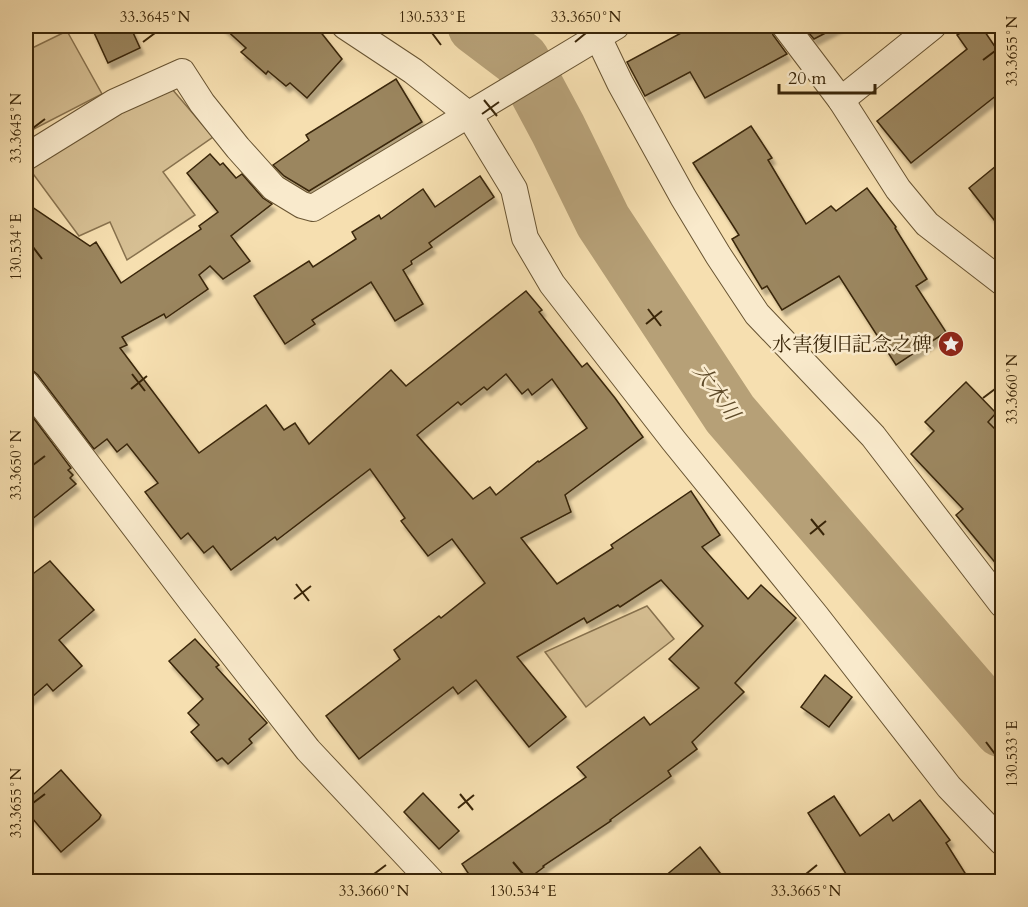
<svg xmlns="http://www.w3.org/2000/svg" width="1028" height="907" viewBox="0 0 1028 907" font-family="Cardo,'Noto Serif JP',serif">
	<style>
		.green { fill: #d6bf93; stroke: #88724e; stroke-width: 1.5 }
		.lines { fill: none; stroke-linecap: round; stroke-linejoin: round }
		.river { stroke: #b6a077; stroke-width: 57 }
		.building { fill: #9b865f; stroke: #392508; stroke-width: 1.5; fill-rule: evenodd; filter: url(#shadow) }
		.minor-casing { stroke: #685432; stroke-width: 28 }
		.minor { stroke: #f9eacc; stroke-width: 26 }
		.ticks { fill: none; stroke: #392508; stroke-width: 2 }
		.labels { text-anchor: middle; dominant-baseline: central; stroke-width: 5; stroke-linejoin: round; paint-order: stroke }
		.poi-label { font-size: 20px; fill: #392508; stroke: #f9eacc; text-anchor: end }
		.water-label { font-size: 21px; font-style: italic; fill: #5e4a29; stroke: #f9eacc }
		.neatline { fill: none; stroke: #392508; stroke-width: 2 }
		.ticks-label { font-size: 15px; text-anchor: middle; fill: #392508 }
	</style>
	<defs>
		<filter id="shadow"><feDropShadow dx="3.5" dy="6" stdDeviation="1.5" flood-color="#0004"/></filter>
	</defs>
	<rect width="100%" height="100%" fill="#f6dfb0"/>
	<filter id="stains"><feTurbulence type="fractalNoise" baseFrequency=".00333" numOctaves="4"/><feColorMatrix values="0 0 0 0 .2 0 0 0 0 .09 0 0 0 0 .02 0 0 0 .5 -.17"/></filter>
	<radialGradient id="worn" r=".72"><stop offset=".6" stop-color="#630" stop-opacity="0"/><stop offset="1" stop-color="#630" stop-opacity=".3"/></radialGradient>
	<g class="green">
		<polygon points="67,31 102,94 32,130 26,117 26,51"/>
		<polygon points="172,89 213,137 163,172 195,215 127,260 110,222 79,236 28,167 117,111"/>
		<polygon points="647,606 674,639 586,707 545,652"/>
	</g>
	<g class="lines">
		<polyline class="river" points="476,26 521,60 558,129 603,221 730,414 1002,729"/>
	</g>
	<g class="building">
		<polygon points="91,26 130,26 140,48 108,63"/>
		<polygon points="222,26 307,26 319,30 342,59 307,98 290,83 286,86 268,71 266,74 241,52 246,48"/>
		<polygon points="694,26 770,26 773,35 787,54 705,98 690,72 645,96 627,62"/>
		<polygon points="803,26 839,26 814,39"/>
		<polygon points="971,26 981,26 1002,57 1002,91 911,163 877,121 967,49 957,35"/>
		<polygon points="396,79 422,122 309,191 284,176 273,165 309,140 306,135"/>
		<polygon points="751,126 772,158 768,160 806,224 831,206 836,211 867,188 896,227 895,228 927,279 916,286 946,332 896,365 839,276 782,310 767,286 762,289 732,239 739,235 693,163"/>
		<path d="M 210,154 L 220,165 L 223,163 L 236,178 L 242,174 L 263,198 L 272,204 L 231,236 L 250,261 L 223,279 L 210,266 L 199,275 L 208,289 L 166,318 L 164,314 L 122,337 L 127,345 L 120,348 L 199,453 L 266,405 L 284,430 L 295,423 L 309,444 L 391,370 L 406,386 L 526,291 L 542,310 L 539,312 L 582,367 L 587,363 L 615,398 L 643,437 L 565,495 L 571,512 L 521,538 L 557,584 L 613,548 L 611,545 L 691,491 L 720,535 L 702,547 L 748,599 L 761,585 L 796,618 L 735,683 L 744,692 L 692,742 L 697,749 L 668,771 L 671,776 L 610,820 L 611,821 L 543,866 L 544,867 L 524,882 L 474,882 L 462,864 L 586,777 L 577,767 L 644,717 L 650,725 L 699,688 L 669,659 L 703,626 L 661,580 L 620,607 L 618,605 L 587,623 L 584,618 L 517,657 L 566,717 L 529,747 L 476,680 L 458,694 L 453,687 L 359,759 L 326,716 L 400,659 L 394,650 L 439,616 L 441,618 L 485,583 L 452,539 L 428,556 L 401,521 L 405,518 L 370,469 L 277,540 L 275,537 L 231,570 L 213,546 L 204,553 L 188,533 L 181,539 L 145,492 L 158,483 L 127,444 L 117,452 L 107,439 L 94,449 L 38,375 L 32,370 L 26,369 L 26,203 L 90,246 L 96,242 L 121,283 L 201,229 L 199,226 L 218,212 L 187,173 ZM 506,374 L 522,394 L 528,389 L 532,395 L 552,379 L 587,428 L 539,462 L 538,461 L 496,495 L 490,487 L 473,499 L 417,435 L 458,402 L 461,405 L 484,387 L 487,390 Z"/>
		<polygon points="1002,161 1002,230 969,188"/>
		<polygon points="480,176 494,197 429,243 432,247 411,261 412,264 403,270 423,304 395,321 371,282 312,320 315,324 285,344 254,296 309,261 313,267 356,239 352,232 379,215 381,219 423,189 435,207"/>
		<polygon points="966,382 996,413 988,422 1002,436 1002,571 956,515 963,509 911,454 934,431 925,422"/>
		<polygon points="26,408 71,468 68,470 73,475 70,478 76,484 26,524"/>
		<polygon points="50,561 94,610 59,640 82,666 53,691 47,684 26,702 26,579"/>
		<polygon points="195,639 219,665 216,667 267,723 249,739 252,743 228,764 222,758 217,761 191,732 199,725 188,713 203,699 169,661"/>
		<polygon points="825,675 852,697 829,727 801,707"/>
		<polygon points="61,770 101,815 99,819 61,852 26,811 26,801"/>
		<polygon points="423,793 459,831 439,849 404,812"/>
		<polygon points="834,796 860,836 889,814 893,821 920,800 950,840 946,843 965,873 952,882 851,882 808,813"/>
		<polygon points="700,847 727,882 658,882"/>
	</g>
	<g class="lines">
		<g class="minor-casing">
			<g id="minor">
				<polyline points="345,26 413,71 469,115 514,189 525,238 552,284 674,441 816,616 949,787 1002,842"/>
				<polyline points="589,26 598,37 620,83 683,197 718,255 757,314 873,436 1002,604"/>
				<polyline points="785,26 841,100 898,189 927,224 1002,282"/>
				<polyline points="841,100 933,26"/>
				<polyline points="26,157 115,102 182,72 202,103 238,148 274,188 302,205 313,208 616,26"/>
				<polyline points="26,384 192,602 308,750 432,882"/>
			</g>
		</g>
		<use href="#minor" class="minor"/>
	</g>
	<path class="ticks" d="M 432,33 L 441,45M 143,42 L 155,33M 575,42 L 586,33M 983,60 L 995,51M 484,100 L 497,116M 482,114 L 499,102M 33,128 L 45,119M 33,247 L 42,259M 648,309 L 661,326M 646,324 L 662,311M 132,374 L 145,391M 131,389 L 147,376M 983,398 L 995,389M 33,465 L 45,456M 811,519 L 824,535M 810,534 L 826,521M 296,584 L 309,601M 294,599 L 311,586M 986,742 L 995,754M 460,794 L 473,810M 33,803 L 45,794M 458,808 L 474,795M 513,862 L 523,874M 374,874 L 386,865M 806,874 L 817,865"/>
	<defs>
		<g id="sight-disc" transform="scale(1.35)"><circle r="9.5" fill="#8f2418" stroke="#f9eacc"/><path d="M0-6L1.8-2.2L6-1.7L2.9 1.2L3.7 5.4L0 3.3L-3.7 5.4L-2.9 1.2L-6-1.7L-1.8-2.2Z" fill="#fff"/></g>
	</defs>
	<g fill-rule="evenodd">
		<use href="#sight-disc" x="951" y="344"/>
	</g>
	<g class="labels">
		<g class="poi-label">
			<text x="932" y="344">水害復旧記念之碑</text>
		</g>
		<g class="water-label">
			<text transform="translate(716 392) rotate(55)">大木川</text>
		</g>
	</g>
	<rect width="1028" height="907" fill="none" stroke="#f6dfb0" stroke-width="66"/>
	<path d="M779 84v9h96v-9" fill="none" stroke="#392508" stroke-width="3"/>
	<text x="788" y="84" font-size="18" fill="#392508" stroke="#f9eacc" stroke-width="4.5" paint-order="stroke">20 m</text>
	<rect x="33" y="33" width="962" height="841" class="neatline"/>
	<g class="ticks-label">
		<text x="155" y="22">33.3645°N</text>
		<text x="432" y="22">130.533°E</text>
		<text x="586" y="22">33.3650°N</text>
		<text transform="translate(1012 51) rotate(-90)" y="5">33.3655°N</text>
		<text transform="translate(16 128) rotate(-90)" y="5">33.3645°N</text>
		<text transform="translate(16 247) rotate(-90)" y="5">130.534°E</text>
		<text transform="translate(1012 389) rotate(-90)" y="5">33.3660°N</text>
		<text transform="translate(16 465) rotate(-90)" y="5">33.3650°N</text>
		<text transform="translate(1012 754) rotate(-90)" y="5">130.533°E</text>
		<text transform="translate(16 803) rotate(-90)" y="5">33.3655°N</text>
		<text x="374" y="896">33.3660°N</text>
		<text x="523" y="896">130.534°E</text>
		<text x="806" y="896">33.3665°N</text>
	</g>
	<rect width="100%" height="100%" filter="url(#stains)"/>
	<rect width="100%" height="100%" fill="url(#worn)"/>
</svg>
